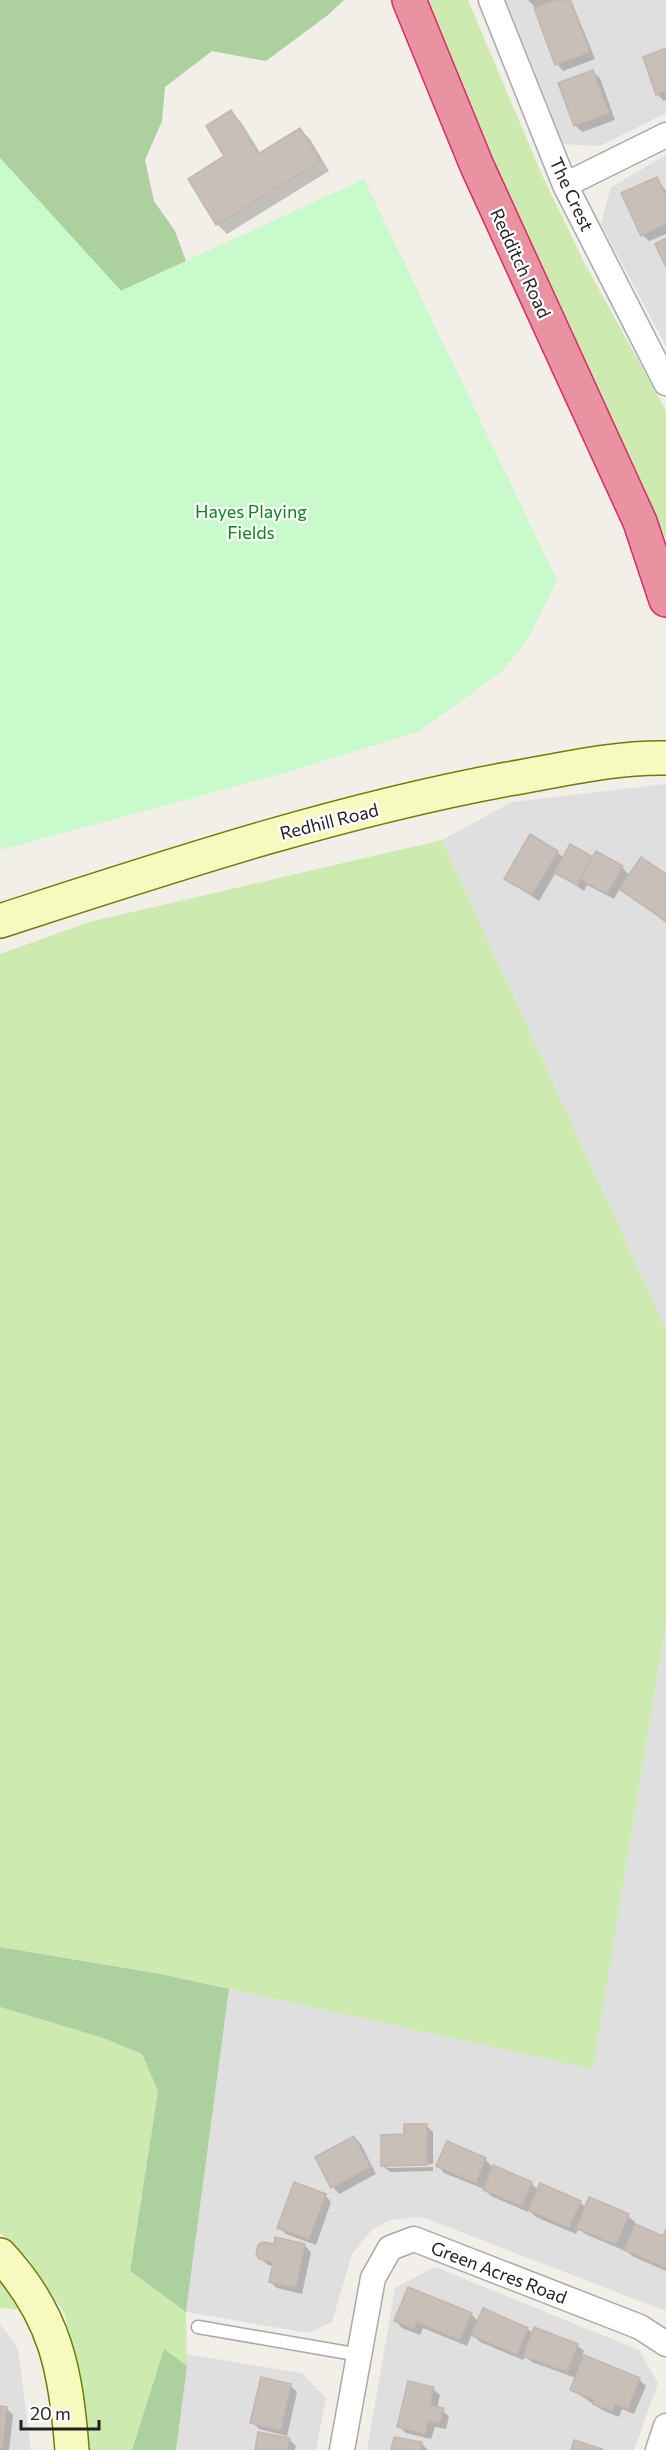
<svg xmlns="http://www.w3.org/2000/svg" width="666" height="2450" viewBox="0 0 666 2450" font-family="Commissioner,sans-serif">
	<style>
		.residential { fill: #e0dfdf }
		.grass { fill: #cdebb0 }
		.forest { fill: #add19e }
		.park { fill: #c8facc }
		.shadow { fill: #0003 }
		.building { fill: #c7bfb8; stroke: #c4b6ab; stroke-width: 1.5 }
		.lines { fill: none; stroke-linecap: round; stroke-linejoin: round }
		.lane-casing { stroke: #a9a9a9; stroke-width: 15 }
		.street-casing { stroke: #a9a9a9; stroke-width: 27 }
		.secondary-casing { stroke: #707d05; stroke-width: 36 }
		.highway-casing { stroke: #dc2a67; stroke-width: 36 }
		.lane { stroke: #fff; stroke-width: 12 }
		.street { stroke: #fff; stroke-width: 24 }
		.secondary { stroke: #f7fabf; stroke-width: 33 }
		.highway { stroke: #e892a2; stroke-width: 33 }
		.labels { text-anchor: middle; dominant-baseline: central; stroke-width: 4.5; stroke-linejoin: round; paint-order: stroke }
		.street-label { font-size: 18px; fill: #222; stroke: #fff }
		.park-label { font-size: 18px; fill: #0c8416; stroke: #fff }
	</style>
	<rect width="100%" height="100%" fill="#f2efe9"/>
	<g class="residential">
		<polygon points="503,0 666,0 666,113 600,146 562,144"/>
		<polygon points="666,155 666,346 601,224 611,187"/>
		<polygon points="666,784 666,1329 442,840 512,802"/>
		<polygon points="666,1624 666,2311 422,2217 389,2220 372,2230 352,2254 332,2322 308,2333 186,2312 229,1989 593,2068"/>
		<polygon points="435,2267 639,2350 658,2383 634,2450 367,2450 395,2288"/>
		<polygon points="0,2323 18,2349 31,2450 0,2450"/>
		<polygon points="186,2354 302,2373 326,2398 316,2450 176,2450"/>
	</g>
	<g class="grass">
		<polygon points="424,0 468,0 542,175 585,264 666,411 666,537 656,526 491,168"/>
		<polygon points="442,840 666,1329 666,1624 593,2069 161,1974 0,1947 0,954 89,922"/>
		<polygon points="0,2007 103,2038 142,2054 158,2091 130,2271 186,2312 187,2366 164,2350 132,2450 88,2450 65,2314 27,2257 0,2233"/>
		<polygon points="0,2272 24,2310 0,2308"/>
	</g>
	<g class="forest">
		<polygon points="0,0 344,0 328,15 266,61 212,51 165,87 162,121 145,160 154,201 175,231 186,261 121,291 0,158"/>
		<polygon points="0,1947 161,1974 229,1989 186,2312 130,2271 158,2091 142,2054 103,2038 0,2007"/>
		<polygon points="164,2349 187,2366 176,2450 132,2450"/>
	</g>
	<polygon class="park" points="0,158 121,291 364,179 557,580 530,635 511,661 500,673 418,732 270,777 0,850"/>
	<g class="shadow">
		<polygon points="571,0 595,59 563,71 557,64 535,7 528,0"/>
		<polygon points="666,50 666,100 664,101 657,94"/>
		<polygon points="593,72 600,78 615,120 582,132 575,125"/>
		<polygon points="231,112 241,122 261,154 300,130 310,139 329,171 227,234 217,224"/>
		<polygon points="657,179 666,191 666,234 649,241 642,235"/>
		<polygon points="557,852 564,858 593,859 622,867 630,876 666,876 666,923 620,888 614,899 587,885 584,891 556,872 539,901 506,879"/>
		<polygon points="426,2125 433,2132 433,2164 387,2165 387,2168 433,2167 433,2171 390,2172 383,2166"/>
		<polygon points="354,2137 361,2144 376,2174 339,2194 333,2187"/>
		<polygon points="485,2159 492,2167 531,2183 538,2190 580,2202 586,2208 628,2216 635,2222 634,2225 663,2238 666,2232 666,2271 632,2256 624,2248 623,2250 585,2234 579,2228 576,2234 536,2217 529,2210 528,2212 491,2196 484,2189 444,2173 438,2166"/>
		<polygon points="325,2195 331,2202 316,2245 286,2234 279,2227"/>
		<polygon points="275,2246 305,2246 311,2252 302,2294 277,2288 270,2282 274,2266 268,2265 260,2258"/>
		<polygon points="471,2314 479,2322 528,2329 533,2334 577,2345 584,2351 582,2356 639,2379 646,2386 634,2414 622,2409 619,2417 602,2410 571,2389 576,2378 532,2362 525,2356 523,2360 480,2342 472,2334 467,2346 423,2328 420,2335 402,2328 396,2321"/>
		<polygon points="291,2386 297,2392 287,2436 259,2429 252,2422"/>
		<polygon points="433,2389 440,2395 437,2408 449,2416 446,2429 435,2427 431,2439 406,2433 399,2426"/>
		<polygon points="0,2407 6,2408 13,2415 9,2450 0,2450"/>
		<polygon points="289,2439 296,2446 295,2450 256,2450"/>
		<polygon points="422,2444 428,2450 393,2450"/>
	</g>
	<g class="building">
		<polygon points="555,0 570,0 590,52 555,65 534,8"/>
		<polygon points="666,48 666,90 656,95 643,57"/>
		<polygon points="593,70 609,113 574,126 558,83"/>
		<polygon points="231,110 258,154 300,128 321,161 216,225 188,179 224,156 206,126"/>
		<polygon points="657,177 666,196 666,224 641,236 621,193"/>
		<polygon points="666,238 666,267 655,244"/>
		<polygon points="530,834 558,851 532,895 504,879"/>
		<polygon points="570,844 593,857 577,885 554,873"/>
		<polygon points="596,851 623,866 607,894 580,879"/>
		<polygon points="641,857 666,874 666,921 619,889"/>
		<polygon points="404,2124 427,2124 427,2165 381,2166 381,2135 404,2134"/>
		<polygon points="354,2136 371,2167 331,2188 315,2157"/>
		<polygon points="447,2141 486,2158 476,2183 436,2166"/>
		<polygon points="493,2165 532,2182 522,2206 483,2190"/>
		<polygon points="294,2182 326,2194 309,2239 277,2228"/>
		<polygon points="540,2183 581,2201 569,2228 528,2210"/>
		<polygon points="589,2197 629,2214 616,2245 576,2228"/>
		<polygon points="635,2224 663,2236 666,2229 666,2268 624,2250"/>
		<polygon points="275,2237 305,2244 296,2288 269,2282 273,2262 259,2259 256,2254 258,2245 263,2242 274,2244"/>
		<polygon points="408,2287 472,2313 460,2340 417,2322 414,2329 394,2321"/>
		<polygon points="483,2308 528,2328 517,2355 471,2335"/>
		<polygon points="534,2327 578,2344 567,2372 523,2356"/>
		<polygon points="584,2355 640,2378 628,2409 615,2404 612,2411 593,2404 595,2400 570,2390"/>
		<polygon points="261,2377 291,2384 281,2430 250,2423"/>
		<polygon points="408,2381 434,2387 430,2405 444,2408 440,2424 428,2421 425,2434 397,2427"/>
		<polygon points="0,2406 7,2407 2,2449 0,2449"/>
		<polygon points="258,2432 290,2438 287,2450 255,2450"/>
		<polygon points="394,2437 422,2442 421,2450 391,2450"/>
		<polygon points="574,2440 602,2449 602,2450 571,2450"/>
	</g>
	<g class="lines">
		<g class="lane-casing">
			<polyline id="lane" points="198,2327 360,2355"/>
		</g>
		<g class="street-casing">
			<g id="street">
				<polyline points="491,0 565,185 666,383"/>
				<polyline points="565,185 666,135"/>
				<polyline points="342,2450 373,2278 390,2248 414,2239 640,2327 666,2344"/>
				<polyline points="658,2450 666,2426"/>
			</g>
		</g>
		<g class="secondary-casing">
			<g id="secondary">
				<path d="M 0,921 C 167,867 335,811 508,779 C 561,770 613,757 666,758"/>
				<path d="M 0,2255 C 56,2315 66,2372 72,2450"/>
			</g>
		</g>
		<g class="highway-casing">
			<polyline id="highway" points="409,0 477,166 640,522 666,600"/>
		</g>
		<use href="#lane" class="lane"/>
		<use href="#street" class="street"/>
		<use href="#secondary" class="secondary"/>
		<use href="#highway" class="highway"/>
	</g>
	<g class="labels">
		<g class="street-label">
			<text transform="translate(572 194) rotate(65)">The Crest</text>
			<text transform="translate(521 263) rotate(65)">Redditch Road</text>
			<text transform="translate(329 821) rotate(-14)">Redhill Road</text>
			<text transform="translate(499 2272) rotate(21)">Green Acres Road</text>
		</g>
		<g class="park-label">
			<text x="251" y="511">Hayes Playing<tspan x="251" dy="21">Fields</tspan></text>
		</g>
	</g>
	<path d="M21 2420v9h78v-9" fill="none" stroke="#222222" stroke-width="3"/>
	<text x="30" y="2420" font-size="18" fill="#222222" stroke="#ffffff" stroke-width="4.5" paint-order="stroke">20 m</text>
</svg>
